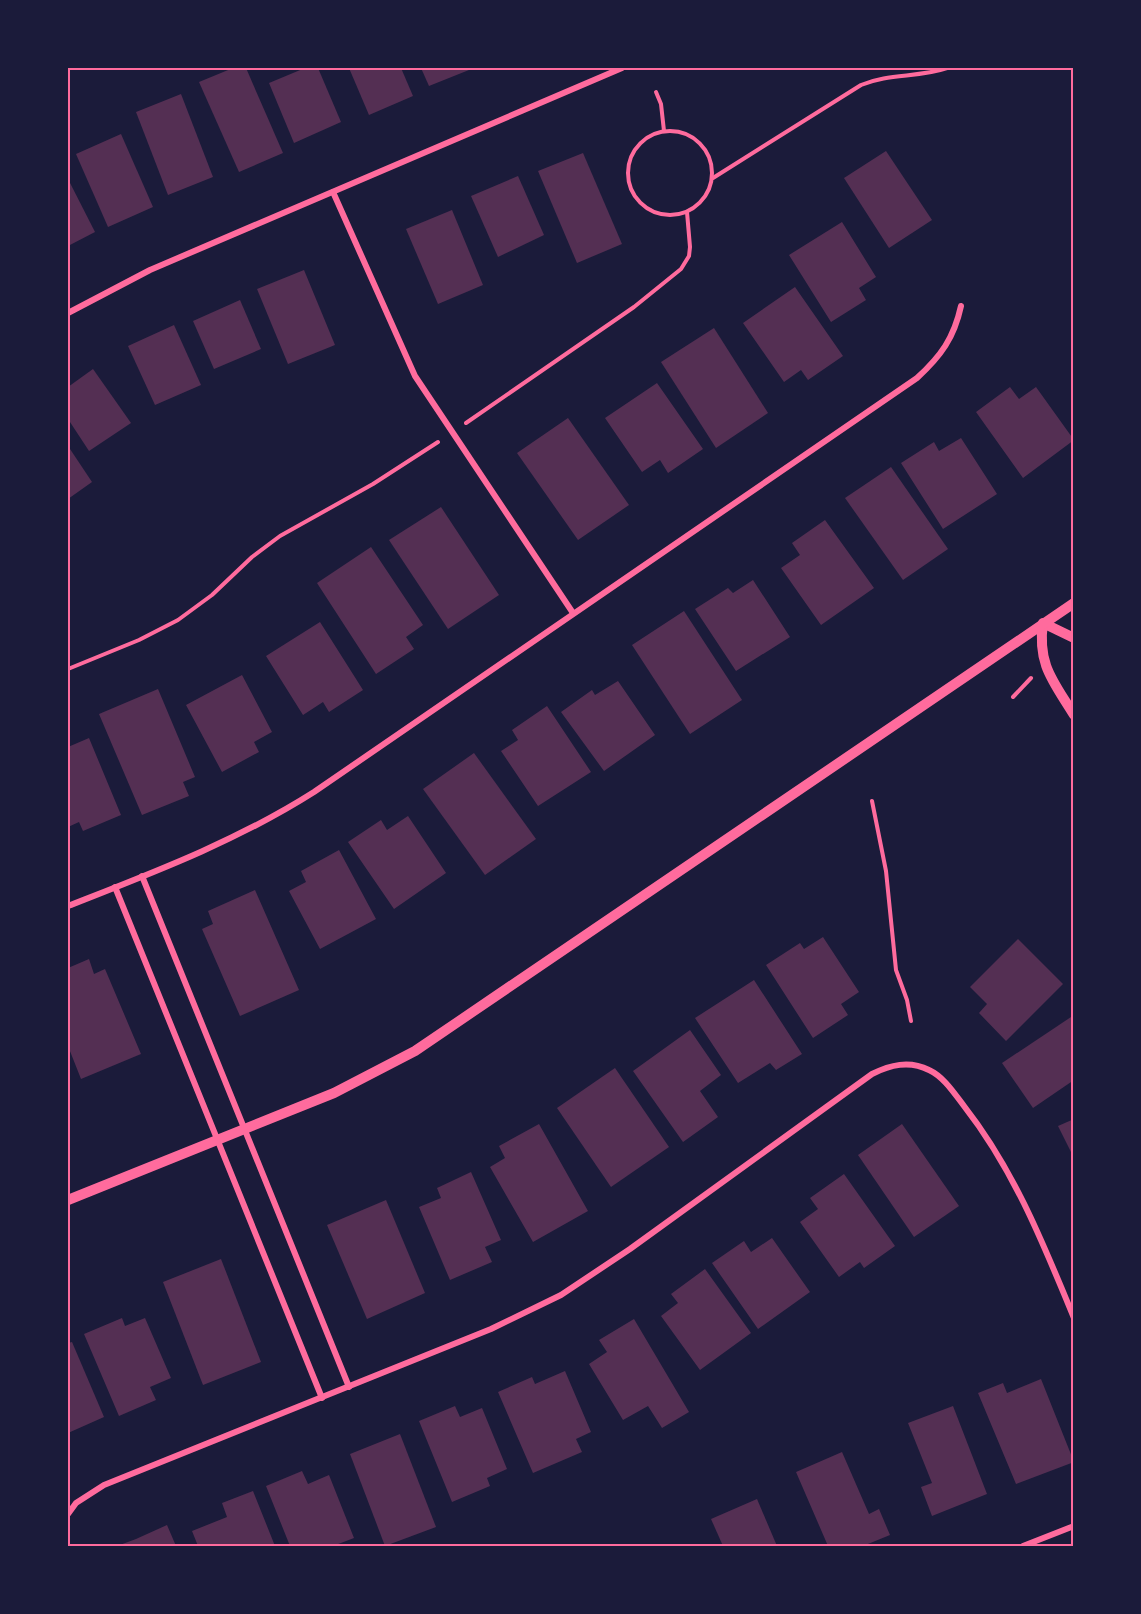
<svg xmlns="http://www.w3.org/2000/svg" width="1141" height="1614" viewBox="0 0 1141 1614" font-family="Cabin,sans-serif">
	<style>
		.building { fill: #542f53 }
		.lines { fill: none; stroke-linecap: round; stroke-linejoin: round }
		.path { stroke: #ff6b9d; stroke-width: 4 }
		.minor { stroke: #ff6b9d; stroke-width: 6 }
		.tertiary { stroke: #ff6b9d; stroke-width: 10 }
		.neatline { fill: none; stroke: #ff6b9d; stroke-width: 2 }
	</style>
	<rect width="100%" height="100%" fill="#1b1b3a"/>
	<g class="building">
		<polygon points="233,68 246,68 283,153 239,172 199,82"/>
		<polygon points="305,68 318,68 341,122 294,143 269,83"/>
		<polygon points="349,68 401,68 413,96 369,115"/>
		<polygon points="421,68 474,68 429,86"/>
		<polygon points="181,94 213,177 168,195 136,112"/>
		<polygon points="121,134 153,207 108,227 76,154"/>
		<polygon points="886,151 932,220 889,248 844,178"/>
		<polygon points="583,153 622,244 577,263 538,171"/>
		<polygon points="518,176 544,235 498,257 471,196"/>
		<polygon points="68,179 95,232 68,246"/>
		<polygon points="452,210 483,285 438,304 406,229"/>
		<polygon points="842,222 876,277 859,288 866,300 831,322 789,255"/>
		<polygon points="304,270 335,345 288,364 257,289"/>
		<polygon points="795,287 843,356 808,380 801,370 784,382 743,323"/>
		<polygon points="240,300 261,349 214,369 193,321"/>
		<polygon points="174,325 201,385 155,405 128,346"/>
		<polygon points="714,328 768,413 716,448 661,362"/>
		<polygon points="93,369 131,423 89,451 68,419 68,387"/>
		<polygon points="657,383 703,449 668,473 660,460 642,472 605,418"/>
		<polygon points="1010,387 1019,399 1036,387 1074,440 1023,478 976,412"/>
		<polygon points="568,418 629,505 578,540 517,453"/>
		<polygon points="961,438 997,494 943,529 901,463 934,442 939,451"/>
		<polygon points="68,446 92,482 68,499"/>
		<polygon points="891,467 948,549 903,580 845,498"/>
		<polygon points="441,507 499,595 448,629 389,540"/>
		<polygon points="825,520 874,588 821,625 781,568 800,555 792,543"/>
		<polygon points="371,547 423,625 406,637 414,649 376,674 317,583"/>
		<polygon points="753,580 790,637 736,671 695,609 728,588 733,593"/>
		<polygon points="684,611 742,700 690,734 632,645"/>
		<polygon points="320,622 363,690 329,712 323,702 303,715 266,656"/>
		<polygon points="242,675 272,732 254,742 259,752 222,772 186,705"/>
		<polygon points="618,681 655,735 604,771 561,712 592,690 595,695"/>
		<polygon points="158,689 195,777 183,782 189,796 142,815 99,714"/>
		<polygon points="547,706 591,772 538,806 501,751 518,740 512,730"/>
		<polygon points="89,738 121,815 83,831 79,822 68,827 68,747"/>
		<polygon points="474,753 536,839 485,875 423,789"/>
		<polygon points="408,816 446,873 394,909 348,842 381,820 387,830"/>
		<polygon points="339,850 376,919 320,949 289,891 306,882 301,871"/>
		<polygon points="255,890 299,990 240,1016 202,929 213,924 208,911"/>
		<polygon points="823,937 859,992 841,1004 848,1015 813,1038 766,965 800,943 804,949"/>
		<polygon points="1018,939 1063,984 1006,1041 979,1013 987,1004 970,987"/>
		<polygon points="89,959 94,974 105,969 141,1054 81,1079 68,1046 68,968"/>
		<polygon points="754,980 802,1054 776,1070 770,1063 738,1083 695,1018"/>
		<polygon points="1074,1015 1074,1080 1033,1108 1002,1063"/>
		<polygon points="690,1030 721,1075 700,1091 718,1117 683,1142 633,1071"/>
		<polygon points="615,1068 669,1147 611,1187 557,1108"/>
		<polygon points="1074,1119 1074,1158 1058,1126"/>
		<polygon points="539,1124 588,1211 533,1242 490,1167 505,1158 499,1146"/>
		<polygon points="902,1124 959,1206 914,1237 858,1155"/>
		<polygon points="471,1172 501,1240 485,1247 492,1262 450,1280 419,1207 441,1198 437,1188"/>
		<polygon points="844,1174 895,1246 864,1268 860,1262 839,1277 800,1222 818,1209 810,1198"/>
		<polygon points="386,1200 425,1293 367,1319 327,1225"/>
		<polygon points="772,1238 810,1292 758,1329 712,1263 744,1241 751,1252"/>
		<polygon points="221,1259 261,1362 203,1385 163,1282"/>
		<polygon points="705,1269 751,1333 700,1370 661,1316 678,1303 671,1294"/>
		<polygon points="122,1318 125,1326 145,1318 171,1378 150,1387 156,1400 119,1416 84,1334"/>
		<polygon points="634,1319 689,1412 662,1428 648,1406 623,1420 589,1364 607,1352 599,1340"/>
		<polygon points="72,1342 104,1417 68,1433 68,1343"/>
		<polygon points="565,1371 591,1432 576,1439 582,1452 533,1473 498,1392 532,1377 535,1384"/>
		<polygon points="1041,1379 1074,1462 1016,1484 978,1393 1003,1383 1007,1393"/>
		<polygon points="455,1406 460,1417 482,1408 507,1469 487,1478 490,1486 452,1502 419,1421"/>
		<polygon points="953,1406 987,1494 932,1516 921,1487 932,1483 908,1423"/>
		<polygon points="400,1434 436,1527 385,1546 350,1454"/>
		<polygon points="842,1452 869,1514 879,1509 890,1535 863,1546 828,1546 796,1472"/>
		<polygon points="302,1471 308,1484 329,1475 354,1538 333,1546 290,1546 266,1486"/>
		<polygon points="253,1491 275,1546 198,1546 192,1531 227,1517 222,1503"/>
		<polygon points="757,1499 777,1546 723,1546 711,1519"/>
		<polygon points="167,1525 176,1546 117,1546 136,1539"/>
	</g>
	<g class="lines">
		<g class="path">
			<polyline points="656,92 661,104 664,131"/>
			<circle cx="670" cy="173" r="42"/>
			<path d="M 713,178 L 861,85 C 889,73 918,78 947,68"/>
			<polyline points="466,423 634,307 681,269 689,256 690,247 687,212"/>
			<polyline points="68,669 139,640 178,620 212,595 252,557 280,536 373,484 438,442"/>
			<polyline points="1013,697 1031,678"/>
			<polyline points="872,801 886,871 896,970 907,1000 911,1021"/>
		</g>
		<g class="minor">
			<polyline points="333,192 415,376 573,613"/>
			<polyline points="68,313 150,270 622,68"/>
			<polyline points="142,876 349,1387"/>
			<polyline points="115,887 322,1398"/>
			<path d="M 68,906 C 152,873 237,841 314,792 L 917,378 C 941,356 954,338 961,306"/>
			<path d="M 68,1514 L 76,1503 L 104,1485 L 491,1329 L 561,1295 L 630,1249 L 872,1074 C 890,1065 909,1060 929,1070 C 944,1077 954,1093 964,1106 C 1014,1170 1043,1243 1074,1318"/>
			<polyline points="1023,1546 1074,1526"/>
		</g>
		<g class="tertiary">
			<path d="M 1074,638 L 1043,623 C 1037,665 1054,682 1074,715"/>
			<polyline points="68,1200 334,1093 415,1051 1074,603"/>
		</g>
	</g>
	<rect width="1141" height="1614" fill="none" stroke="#1b1b3a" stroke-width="138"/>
	<rect x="69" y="69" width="1003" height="1476" class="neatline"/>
</svg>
